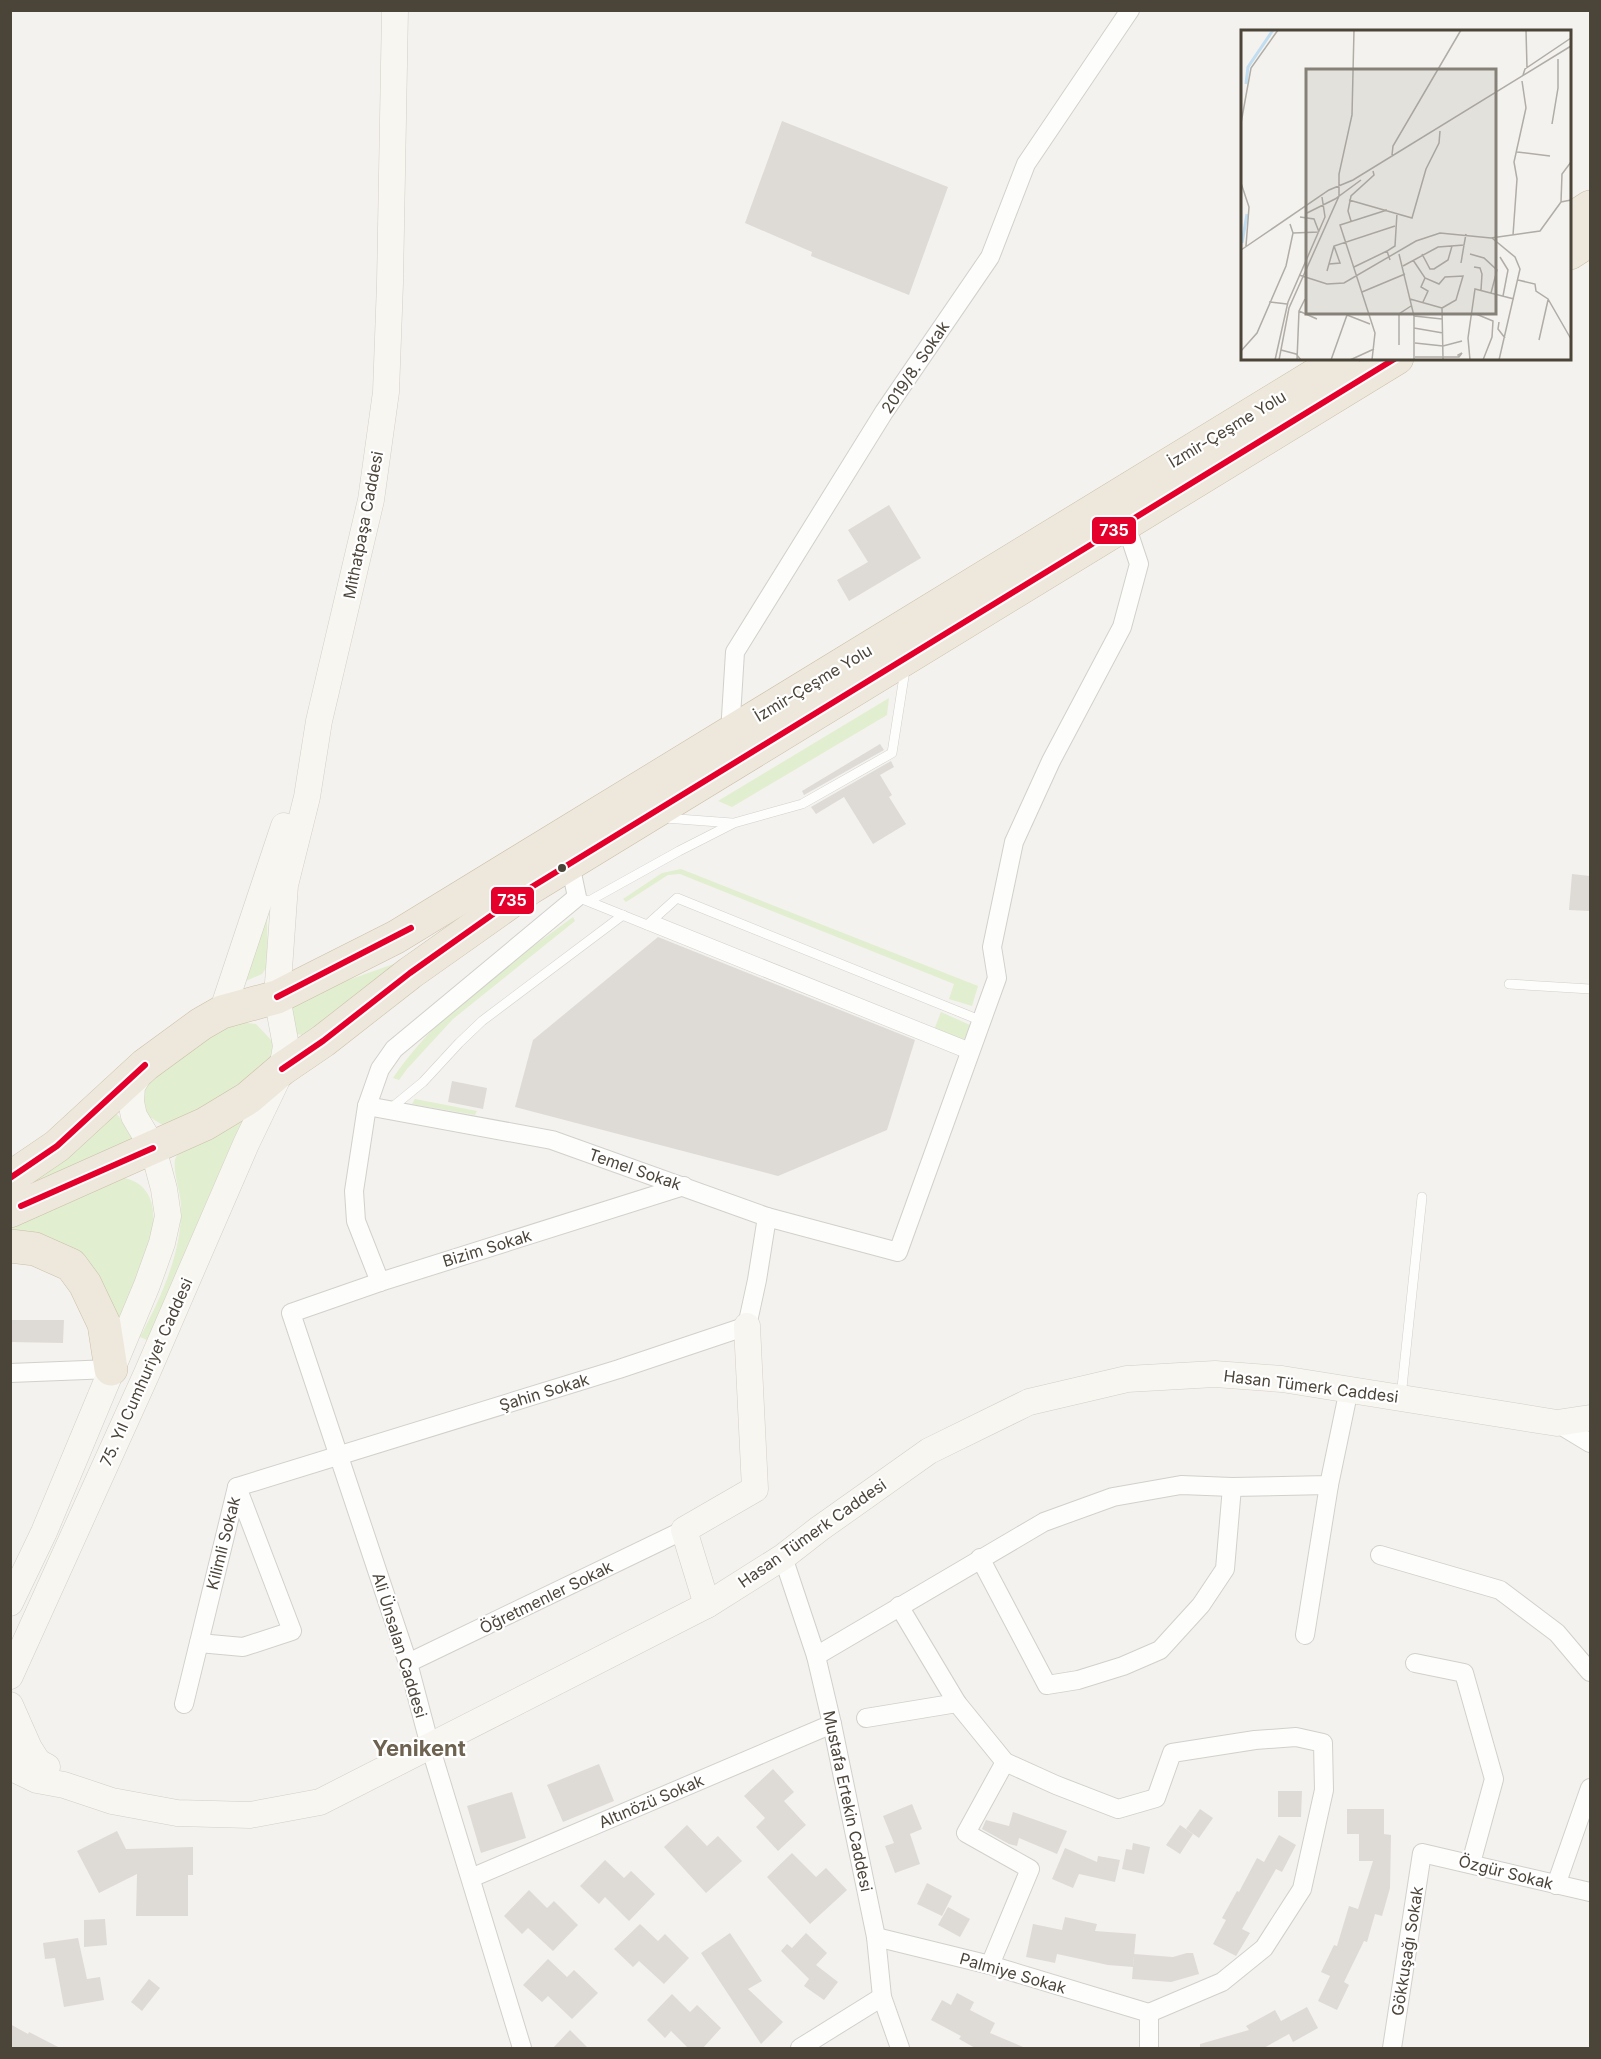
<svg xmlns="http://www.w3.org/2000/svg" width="1601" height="2059" viewBox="0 0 1601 2059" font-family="Inter,sans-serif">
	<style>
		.green { fill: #e1eecf }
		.building { fill: #dedbd6 }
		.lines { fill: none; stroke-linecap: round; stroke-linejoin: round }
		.lane-casing { stroke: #d2d0cb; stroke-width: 10 }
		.street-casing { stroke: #d2d0cb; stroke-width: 20 }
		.secondary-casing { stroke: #d3cfc5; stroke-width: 27 }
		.highway-casing { stroke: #ccbfa9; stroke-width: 34 }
		.lane { stroke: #fdfdfc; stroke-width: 9 }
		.street { stroke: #fdfdfc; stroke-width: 18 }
		.secondary { stroke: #f7f6f1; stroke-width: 26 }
		.highway { stroke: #ede8db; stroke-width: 33 }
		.bus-1-casing { stroke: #fff; stroke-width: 10 }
		.bus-1 { stroke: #e4002b; stroke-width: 6 }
		.bus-dot { fill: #4b4439; stroke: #fff; stroke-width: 2 }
		.labels { text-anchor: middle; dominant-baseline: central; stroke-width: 4.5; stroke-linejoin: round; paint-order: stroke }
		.street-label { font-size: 16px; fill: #4b4439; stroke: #fff }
		.district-label { font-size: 22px; font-weight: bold; fill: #6e6250; stroke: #fff }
		.inset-river { fill: none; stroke: #c0ddf1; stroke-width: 3 }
		.inset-road { fill: none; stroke: #b0aca6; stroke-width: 1.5 }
		.view { fill: #868178; fill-opacity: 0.15; stroke: #868178; stroke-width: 3 }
		.inset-edge { fill: none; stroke: #4b4439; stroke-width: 3 }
		.line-badge { stroke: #fff; stroke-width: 2 }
		.badge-label { font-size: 16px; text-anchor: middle; font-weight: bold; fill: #fff }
	</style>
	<rect width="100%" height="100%" fill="#f4f2ee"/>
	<g class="green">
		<polygon points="889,698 887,715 732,807 718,801"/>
		<polygon points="681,869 978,986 972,1006 949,999 954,984 680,874 668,875 626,902 623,899 662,873"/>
		<polygon points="270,895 267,922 268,965 262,974 239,984"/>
		<path d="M 573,917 L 575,921 L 453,1019 L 407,1069 L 399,1080 L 393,1078 C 439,1010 508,965 573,917 Z"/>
		<polygon points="405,960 303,1035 296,1034 293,1019 293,1005 300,997"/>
		<polygon points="941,1012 970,1025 963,1042 934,1030"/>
		<polygon points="240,1022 256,1024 273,1042 271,1057 265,1071 173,1125 161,1124 145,1114 143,1092 149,1078 221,1025"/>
		<polygon points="415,1099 477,1111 475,1115 412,1104"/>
		<polygon points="113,1109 137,1140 31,1189 32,1175"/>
		<path d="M 245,1120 L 147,1340 L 140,1337 C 161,1298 183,1250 181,1205 C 180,1190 173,1173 175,1159 L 179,1152 Z"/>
		<path d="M 125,1178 C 184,1193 135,1288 122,1322 L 27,1233 L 11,1229 L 11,1227 L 116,1179 Z"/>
	</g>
	<g class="building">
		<polygon points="782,121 948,187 909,295 811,256 812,252 745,223"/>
		<polygon points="889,505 921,558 849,601 837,580 868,562 848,530"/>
		<polygon points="880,744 884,750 804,795 802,791"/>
		<polygon points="891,761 894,767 880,775 892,795 889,797 906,824 873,844 844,797 816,814 811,807"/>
		<polygon points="1572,874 1590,876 1590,911 1569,910"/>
		<polygon points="658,937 915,1040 887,1130 778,1176 515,1107 533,1040"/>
		<polygon points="452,1081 487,1088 483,1109 448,1102"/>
		<polygon points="10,1320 64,1320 63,1343 10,1342"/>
		<polygon points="599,1764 614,1801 563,1822 547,1785"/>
		<polygon points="773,1769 794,1792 784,1801 806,1825 778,1851 756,1827 765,1818 744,1796"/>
		<polygon points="1278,1791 1302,1791 1301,1817 1278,1817"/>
		<polygon points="512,1792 526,1838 481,1853 467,1806"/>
		<polygon points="912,1804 922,1829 910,1834 920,1864 895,1873 885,1846 894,1843 883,1816"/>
		<polygon points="1200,1809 1213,1818 1199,1838 1186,1829"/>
		<polygon points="1347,1809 1384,1809 1384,1834 1391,1835 1390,1888 1382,1916 1375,1914 1367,1942 1364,1941 1344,1982 1349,1985 1337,2010 1318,2001 1330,1976 1321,1972 1334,1945 1337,1946 1349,1906 1358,1909 1373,1861 1359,1861 1359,1834 1347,1834"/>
		<polygon points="1013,1812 1067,1831 1057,1854 1019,1838 1017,1846 1009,1844 982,1829 986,1820 1009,1826"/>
		<polygon points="687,1825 707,1846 718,1836 742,1861 706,1893 664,1847"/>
		<polygon points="1180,1825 1193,1834 1180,1854 1166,1845"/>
		<polygon points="117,1831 126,1849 193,1847 193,1875 188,1875 188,1916 136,1916 137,1874 99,1893 77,1851"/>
		<polygon points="1279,1835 1296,1845 1282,1872 1276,1869 1242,1929 1250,1933 1236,1956 1213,1944 1226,1920 1222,1918 1237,1891 1239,1892 1257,1858 1264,1862"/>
		<polygon points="1133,1843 1150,1847 1144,1874 1122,1869 1126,1849 1132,1850"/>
		<polygon points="1065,1848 1097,1862 1098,1856 1120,1860 1115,1882 1079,1874 1073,1888 1052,1879"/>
		<polygon points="792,1853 816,1877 826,1868 847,1890 810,1924 767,1877"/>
		<polygon points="605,1860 624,1878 631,1871 655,1894 629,1921 605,1897 599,1904 580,1886"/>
		<polygon points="927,1883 952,1896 942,1916 917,1904"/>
		<polygon points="529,1890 547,1908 554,1901 578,1925 553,1951 528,1928 522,1934 504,1916"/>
		<polygon points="948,1907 970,1919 960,1937 938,1925"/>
		<polygon points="1065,1917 1097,1924 1095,1931 1136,1934 1133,1967 1108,1965 1057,1954 1055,1963 1026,1957 1033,1924 1062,1930"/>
		<polygon points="105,1919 107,1945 84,1947 84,1920"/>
		<polygon points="640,1924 658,1941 665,1934 689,1958 664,1984 639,1961 633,1967 614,1949"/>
		<polygon points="730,1933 762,1981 748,1989 783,2022 761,2044 701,1953"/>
		<polygon points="806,1933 827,1953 816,1965 838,1982 824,2000 804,1986 809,1979 781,1951 787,1944 792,1948"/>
		<polygon points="78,1938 87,1979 100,1977 104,2000 64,2007 55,1958 45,1959 43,1943"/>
		<polygon points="1187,1953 1193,1953 1199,1974 1171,1982 1132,1979 1134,1954 1173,1957"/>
		<polygon points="548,1959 567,1977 574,1970 598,1993 572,2019 548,1996 542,2002 523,1985"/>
		<polygon points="149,1979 160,1988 142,2011 131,2002"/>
		<polygon points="957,1993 974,2002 970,2010 995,2023 990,2033 1028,2049 977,2049 959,2039 961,2036 931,2020 942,2000 951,2005"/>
		<polygon points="672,1994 690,2012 697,2005 721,2028 702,2049 689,2049 671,2031 665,2038 647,2020"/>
		<polygon points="1307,2007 1318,2028 1293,2042 1289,2034 1262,2049 1200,2049 1200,2044 1249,2030 1246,2026 1275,2010 1281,2021"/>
		<polygon points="10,2024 28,2034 29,2032 62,2049 10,2049"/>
		<polygon points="570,2030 589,2049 552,2049"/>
	</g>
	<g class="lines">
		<g class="lane-casing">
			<g id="lane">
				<polyline points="665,818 732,823"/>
				<polyline points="585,900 970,1055"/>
				<polyline points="589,901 679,851 734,823 802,804 892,753 905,670"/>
				<polyline points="653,920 972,1048"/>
				<polyline points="647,925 677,898 982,1021"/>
				<polyline points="1509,984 1590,989"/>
				<polyline points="390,1109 423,1082 459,1043 482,1021 623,915"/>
				<polyline points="1401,1397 1422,1197"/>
			</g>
		</g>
		<g class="street-casing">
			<g id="street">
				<polyline points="730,733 735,652 884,412 990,257 1026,164 1130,10"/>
				<polyline points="367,1106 552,1140 767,1217 898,1252 997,978 992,947 1014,842 1051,761 1122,627 1139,564 1126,525"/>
				<polyline points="380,1282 356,1221 354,1191 367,1106 380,1069 394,1049 577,897 570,864"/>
				<polyline points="10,1373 111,1369"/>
				<polyline points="1557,1423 1590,1443"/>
				<polyline points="1380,1555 1500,1590 1557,1633 1590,1672"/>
				<polyline points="783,1557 816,1656 832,1724 876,1937 882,1997 900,2048"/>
				<polyline points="980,1558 1047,1685 1078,1680 1123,1666 1160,1650 1201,1605 1225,1569 1232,1487"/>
				<polyline points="899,1606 957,1703 1005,1762 1056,1785 1118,1809 1156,1798 1172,1753 1255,1740 1296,1737 1323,1743 1324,1790 1302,1889 1264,1948 1222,1982 1149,2013"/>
				<polyline points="1305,1635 1329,1485"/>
				<polyline points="199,1643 243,1647 292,1631 237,1487"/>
				<polyline points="816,1656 1044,1522 1113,1497 1181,1485 1232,1487 1329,1485 1349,1389"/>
				<polyline points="408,1663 684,1530"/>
				<polyline points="1415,1663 1464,1673 1494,1779 1471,1863"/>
				<polyline points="184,1704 237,1487 619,1369 747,1326 757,1280 767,1217"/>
				<polyline points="866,1718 957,1703"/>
				<polyline points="471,1878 832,1724"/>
				<polyline points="1556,1885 1590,1788"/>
				<polyline points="876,1937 990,1965 1149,2013"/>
				<polyline points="990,1965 1030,1869 966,1833 1005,1762"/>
				<polyline points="1149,2013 1149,2048"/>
				<polyline points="522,2048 430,1746 408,1663 291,1313 380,1282 684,1186"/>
				<polyline points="800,2048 882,1997"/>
				<polyline points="1392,2048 1422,1853 1590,1892"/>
			</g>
		</g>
		<g class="secondary-casing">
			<g id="secondary">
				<polyline points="222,1012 284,826"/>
				<polyline points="10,1603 44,1532 147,1285 162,1243 168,1216 164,1189 153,1148 134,1116 131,1102 132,1086 142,1070"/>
				<polyline points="707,1605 684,1530 755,1489 747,1326"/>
				<polyline points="10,1676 147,1373 246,1144 282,1069 286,1046 277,997 285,885 307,797 319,721 371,500 386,392 390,283 395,10"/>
				<polyline points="10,1705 29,1748 38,1762"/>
				<polyline points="10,1747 47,1767"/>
				<polyline points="10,1767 37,1780 64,1785 112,1801 177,1813 250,1815 320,1802 707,1605 783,1557 819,1529 929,1451 1029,1402 1127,1379 1215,1374 1282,1379 1557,1423 1590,1418"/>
			</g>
		</g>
		<g class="highway-casing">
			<g id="highway">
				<polyline points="1570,220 1590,207"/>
				<polyline points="1570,253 1590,240"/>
				<polyline points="10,1178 57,1146 145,1065 201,1024 222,1012 277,997 396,937 1343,358"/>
				<polyline points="10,1211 205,1124 248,1098 282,1069 323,1041 410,973 530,888 1397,358"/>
				<polyline points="10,1246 35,1249 71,1265 85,1284 104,1324 111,1369"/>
			</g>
		</g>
		<use href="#lane" class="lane"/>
		<use href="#street" class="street"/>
		<use href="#secondary" class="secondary"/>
		<use href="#highway" class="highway"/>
		<g class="bus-1-casing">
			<g id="bus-1">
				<polyline points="277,997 411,928"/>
				<polyline points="282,1069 323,1041 410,973 530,888 1396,358"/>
				<polyline points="10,1178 57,1146 145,1065"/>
				<polyline points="21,1206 153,1148"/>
			</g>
		</g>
		<use href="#bus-1" class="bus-1"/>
	</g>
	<circle class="bus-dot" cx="562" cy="868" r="5"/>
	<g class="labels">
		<g class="street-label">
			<text transform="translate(915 367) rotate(-56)">2019/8. Sokak</text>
			<text transform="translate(1227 429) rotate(-31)">İzmir-Çeşme Yolu</text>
			<text transform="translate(363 525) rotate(-79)">Mithatpaşa Caddesi</text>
			<text transform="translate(813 683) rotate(-31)">İzmir-Çeşme Yolu</text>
			<text transform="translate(635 1169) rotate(19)">Temel Sokak</text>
			<text transform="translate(487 1248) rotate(-17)">Bizim Sokak</text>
			<text transform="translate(146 1372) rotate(-66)">75. Yıl Cumhuriyet Caddesi</text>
			<text transform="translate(1311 1386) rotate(7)">Hasan Tümerk Caddesi</text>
			<text transform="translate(544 1392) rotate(-17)">Şahin Sokak</text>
			<text transform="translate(812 1533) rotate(-35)">Hasan Tümerk Caddesi</text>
			<text transform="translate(223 1543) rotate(-76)">Kilimli Sokak</text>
			<text transform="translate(546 1597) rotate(-26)">Öğretmenler Sokak</text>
			<text transform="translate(400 1645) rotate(73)">Ali Ünsalan Caddesi</text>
			<text transform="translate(651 1801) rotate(-23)">Altınözü Sokak</text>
			<text transform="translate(848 1801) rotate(78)">Mustafa Ertekin Caddesi</text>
			<text transform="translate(1506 1872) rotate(14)">Özgür Sokak</text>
			<text transform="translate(1407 1951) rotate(-81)">Gökkuşağı Sokak</text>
			<text transform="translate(1013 1973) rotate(16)">Palmiye Sokak</text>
		</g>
		<g class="district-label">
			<text x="419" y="1748">Yenikent</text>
		</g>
	</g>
	<g transform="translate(1241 30)">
		<rect width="330" height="330" fill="#f4f2ee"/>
		<path class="inset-river" d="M 5,54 L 7,37 L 32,0M 1,213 L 6,184"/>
		<path class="inset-road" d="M 285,0 L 286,38M 282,45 L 284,39 L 330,8M 0,93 L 10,38 L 37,0M 311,94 L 317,58 L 317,29M 276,122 L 309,126M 151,125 L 152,116 L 220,0M 0,153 L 8,177 L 5,216M 108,170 L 171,188 L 185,139 L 198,113 L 199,101M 320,172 L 321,144 L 330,132M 66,183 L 94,169 L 120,150M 59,187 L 73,189 L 78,202M 110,191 L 107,181 L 110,166 L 133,145 L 132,141M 52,203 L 78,202M 272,205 L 276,149 L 273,132 L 285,78 L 281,51M 251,208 L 274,227 L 279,239 L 258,330M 0,220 L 88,160 L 112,150 L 330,16M 158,224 L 173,286 L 173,330M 181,224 L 189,239 L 193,239 L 207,230 L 211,216M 229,224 L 243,228 L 256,240 L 250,263M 259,227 L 267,240 L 262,266M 149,230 L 146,221 L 154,216 L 156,183M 172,230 L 184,248 L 198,254 L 204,247 L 222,246 L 215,270 L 201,278M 220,233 L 223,215M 88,234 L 99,233 L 93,216M 162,236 L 197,217 L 223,215 L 225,204M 113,237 L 146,221M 233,237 L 239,238 L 241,244 L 240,260M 86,241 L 93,216 L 154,196M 58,245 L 86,254 L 103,253 L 175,211 L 199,203 L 250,208 L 299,201 L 320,172 L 330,170M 277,250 L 294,254 L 295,261 L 307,269 L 330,309M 121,262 L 164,244M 169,269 L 201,278M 28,272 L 46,274M 182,272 L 187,261 L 180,257 L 184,248M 201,278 L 202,329M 58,281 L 76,289M 235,284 L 252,291 L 251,307 L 242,330M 173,286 L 201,289M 258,292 L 257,299 L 264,308M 173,298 L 202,303M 298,310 L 307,270M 174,313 L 202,316 L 221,311M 158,315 L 158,284 L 170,276M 40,320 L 55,324 L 60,330M 0,321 L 16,303 L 45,236 L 52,203 L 49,194M 174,327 L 218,327 L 221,323 L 217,325 L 218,327M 34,330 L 47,272 L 84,187 L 81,167M 38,330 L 48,278 L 98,166 L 98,144 L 111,85 L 113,0M 56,330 L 58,281 L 64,269M 90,330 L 106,285 L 129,294M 109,330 L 133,319M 131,330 L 134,303 L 99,195 L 146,180M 229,330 L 227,308 L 234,259 L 273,269"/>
		<path class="view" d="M 65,39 L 255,39 L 255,284 L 65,284 Z"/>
		<rect width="330" height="330" class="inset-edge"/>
	</g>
	<g class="line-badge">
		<rect x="1091" y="516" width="46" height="29" rx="6" fill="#e4002b"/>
		<rect x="490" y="886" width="45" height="29" rx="6" fill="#e4002b"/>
	</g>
	<g class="badge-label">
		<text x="1114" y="536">735</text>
		<text x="512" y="906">735</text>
	</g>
	<rect width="1601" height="2059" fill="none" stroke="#4b4439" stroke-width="24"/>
</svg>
